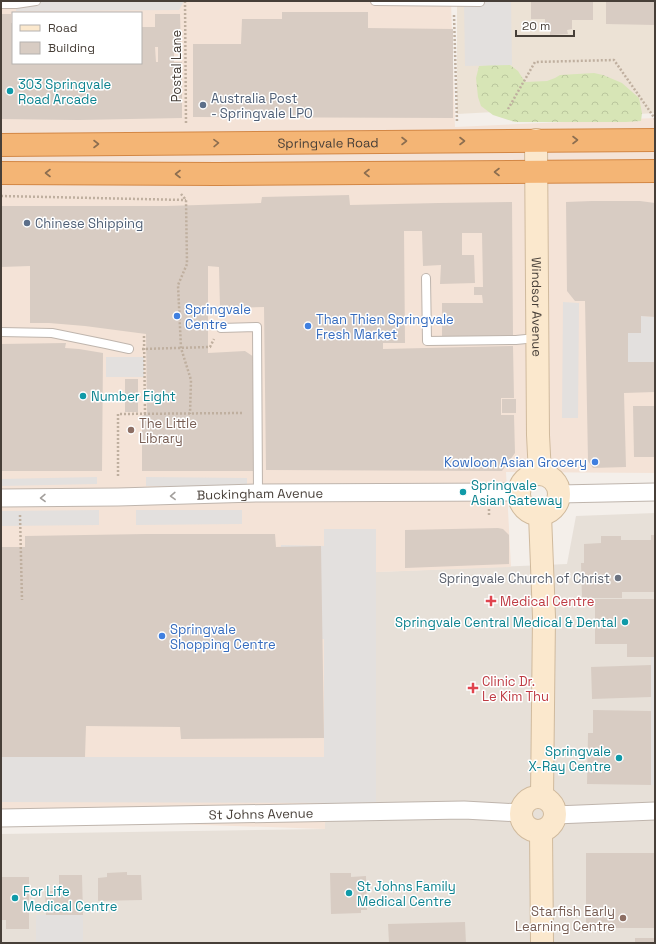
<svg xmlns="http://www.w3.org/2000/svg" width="656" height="944" viewBox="0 0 656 944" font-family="'Space Grotesk',sans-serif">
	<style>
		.residential { fill: #e7e0d8 }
		.commercial { fill: #f4e3d7; fill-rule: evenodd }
		.education { fill: #ece2d5 }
		.forest { fill: url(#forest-crowns) }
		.parking { fill: #e3e0de }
		.building { fill: #d8ccc3; fill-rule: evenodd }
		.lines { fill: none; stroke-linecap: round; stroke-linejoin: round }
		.lane-casing { stroke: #bfb5ad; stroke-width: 10 }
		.street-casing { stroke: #bfb5ad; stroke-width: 19 }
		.secondary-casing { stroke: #d0ba9d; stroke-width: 24 }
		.highway-casing { stroke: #d38745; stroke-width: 24 }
		.path { stroke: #bfaf9f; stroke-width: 2.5; stroke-dasharray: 2 2; stroke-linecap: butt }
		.lane { stroke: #fff; stroke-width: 8 }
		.street { stroke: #fff; stroke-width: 17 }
		.secondary { stroke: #fbe8cd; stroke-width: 22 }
		.highway { stroke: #f4b575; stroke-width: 22 }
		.oneway { stroke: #8c6e50 }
		.oneway2 { stroke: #a39f9c }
		.culture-dot { fill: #0f9aa8; stroke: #fff; stroke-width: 1.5 }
		.service-dot { fill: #5c6f8a; stroke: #fff; stroke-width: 1.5 }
		.shop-dot { fill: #3f7fe0; stroke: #fff; stroke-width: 1.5 }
		.education-dot { fill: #8d6e63; stroke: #fff; stroke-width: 1.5 }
		.worship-dot { fill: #6b7280; stroke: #fff; stroke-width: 1.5 }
		.health-dot { fill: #e0444e; stroke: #fff; stroke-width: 1.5 }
		.labels { text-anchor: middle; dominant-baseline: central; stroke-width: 3; stroke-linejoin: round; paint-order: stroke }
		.street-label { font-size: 13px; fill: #473f38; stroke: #fff }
		.culture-label { font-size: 13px; fill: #0d838f; stroke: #fff; text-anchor: start }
		.service-label { font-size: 13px; fill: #4e5e75; stroke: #fff; text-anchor: start }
		.shop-label { font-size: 13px; fill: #366cbe; stroke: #fff; text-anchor: start }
		.education-label { font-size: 13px; fill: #785e54; stroke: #fff; text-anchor: start }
		.worship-label { font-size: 13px; fill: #5b616d; stroke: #fff; text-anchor: end }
		.health-label { font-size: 13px; fill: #be3a42; stroke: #fff; text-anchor: start }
	</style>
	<defs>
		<pattern id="forest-crowns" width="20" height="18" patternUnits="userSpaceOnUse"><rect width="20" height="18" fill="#d7e5b6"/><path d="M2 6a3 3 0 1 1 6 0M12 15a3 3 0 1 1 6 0" fill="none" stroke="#bac69d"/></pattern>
	</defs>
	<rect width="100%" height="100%" fill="#f4efea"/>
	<polygon class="residential" points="655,513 655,943 1,943 1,834 325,829 327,574 567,564 576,516"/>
	<path class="commercial" d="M 1,1 L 451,1 L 455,127 L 655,118 L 655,473 L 506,472 L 511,567 L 327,574 L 325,829 L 1,818 ZM 13,13 L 141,13 L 141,63 L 13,63 Z"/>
	<polygon class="education" points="457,1 655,1 655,113 639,114 494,112 457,114"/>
	<polygon class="forest" points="489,65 510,65 518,71 525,82 547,81 555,78 560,75 594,73 603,75 622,83 639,98 642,113 641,121 626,122 515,122 493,115 481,106 478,97 476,78 479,66"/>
	<g class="parking">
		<polygon points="16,1 184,1 179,10 16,11"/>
		<polygon points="464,1 511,1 512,65 465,66"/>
		<polygon points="563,302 579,303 578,418 562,418"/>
		<polygon points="641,316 655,317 655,362 628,362 628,333 641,333"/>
		<rect x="106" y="357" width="38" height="20"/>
		<polygon points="97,477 97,484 1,486 1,479"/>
		<polygon points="146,477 247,478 247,486 146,486"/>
		<polygon points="99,510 99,525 1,526 1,511"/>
		<polygon points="136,510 242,510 242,524 136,525"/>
		<polygon points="324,529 376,529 376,803 1,802 1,757 324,757 324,639 281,639 281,545 324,546"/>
		<rect x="651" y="657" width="4" height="128"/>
		<rect x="36" y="915" width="47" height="28"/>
	</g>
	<g class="building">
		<polygon points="531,1 593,1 593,20 572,20 572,29 567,30 568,34 550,35 550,30 545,30 545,19 531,19"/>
		<polygon points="606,1 655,1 655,25 606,24"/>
		<polygon points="282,12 368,12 368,28 453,29 453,118 193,117 193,44 241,44 242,19 282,19"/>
		<path d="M 1,14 L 11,14 L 11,23 L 13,23 L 13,63 L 141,63 L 141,27 L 155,27 L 155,14 L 180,14 L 181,46 L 174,46 L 174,62 L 182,62 L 182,118 L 78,120 L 1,119 ZM 155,47 L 158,47 L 158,62 L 156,62 Z"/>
		<polygon points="349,195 350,205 439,203 512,202 513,336 442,336 442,303 483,303 482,295 474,295 474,287 483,287 482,233 462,233 462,255 474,255 475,283 440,284 441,265 423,266 422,231 404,231 405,343 383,343 383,349 513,346 514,398 501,398 501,415 514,415 515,453 502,471 266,470 264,307 220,308 219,267 208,266 208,353 245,351 254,357 256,471 142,471 142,416 147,414 146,334 85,326 49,323 30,323 30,266 1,267 1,206 166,206 261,203 262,197"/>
		<polygon points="592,201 640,201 655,203 655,317 641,316 641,333 628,333 628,362 655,362 655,392 624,393 626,467 593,468 588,461 585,301 575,301 567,291 566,202"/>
		<polygon points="66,343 65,348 79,349 103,353 102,471 1,471 1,344"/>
		<rect x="125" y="379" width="13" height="33"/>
		<rect x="502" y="399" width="14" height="14"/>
		<polygon points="633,406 655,406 655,457 634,457"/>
		<polygon points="498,528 503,529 509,535 509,564 405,568 405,530"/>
		<polygon points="146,534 275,534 276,547 321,546 324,738 181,739 180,727 86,726 85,757 1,757 1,547 25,547 25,536"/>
		<polygon points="651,535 655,535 655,592 622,592 622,598 582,598 581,563 584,563 584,544 601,543 601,536 621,536 621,540 651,540"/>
		<polygon points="595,599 655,599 655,657 627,657 627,644 595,644"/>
		<polygon points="651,665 651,697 592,699 591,667"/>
		<polygon points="593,710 651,711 651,785 587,784 588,733 593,733"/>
		<rect x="586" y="853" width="69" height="75"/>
		<polygon points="127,872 127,875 141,875 142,900 98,901 98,878 107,877 107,873"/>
		<polygon points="330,873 351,873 351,877 366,876 367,910 361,910 361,913 331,914"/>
		<polygon points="59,875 82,875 83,915 46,915 45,891 59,891"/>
		<polygon points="1,877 29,877 29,929 6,929 6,920 1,920"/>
		<polygon points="465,922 466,943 389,943 388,924"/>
		<rect x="635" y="938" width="20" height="5"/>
	</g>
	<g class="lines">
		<g class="lane-casing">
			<g id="lane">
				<polyline points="375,1 480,2"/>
				<polyline points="1,4 16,4 36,1"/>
				<polyline points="426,278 427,341 516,340 536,338"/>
				<polyline points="221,328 257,327 258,493"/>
				<polyline points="1,332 52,333 106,344 129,349"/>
			</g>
		</g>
		<g class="street-casing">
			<g id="street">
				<polyline points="559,494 655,492"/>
				<path id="s1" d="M 1,498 L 118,497 L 258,493 L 518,492"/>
				<polyline points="555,815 655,811"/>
				<path id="s2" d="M 1,818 L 464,810 L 521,813"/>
			</g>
		</g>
		<g class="secondary-casing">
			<g id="secondary">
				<path id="s3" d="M 536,140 L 538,435 L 540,474"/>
				<circle cx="539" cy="494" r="20"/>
				<polyline points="540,515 544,617 542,797"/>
				<circle cx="538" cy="814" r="17"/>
				<polyline points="541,831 542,943"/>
			</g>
		</g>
		<g class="highway-casing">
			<g id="highway">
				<path id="s4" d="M 1,145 L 655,140"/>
				<polyline points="1,173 217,174 655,171"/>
			</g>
		</g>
		<g class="path">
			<polyline points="185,1 186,124"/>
			<polyline points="454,15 457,122"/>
			<polyline points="508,109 535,62 614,60 649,110 655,119"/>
			<polyline points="181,194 186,200 187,264 178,285 181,348 191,380 190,414"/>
			<polyline points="1,196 186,200"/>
			<polyline points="144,336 145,414"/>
			<polyline points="142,349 210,347 214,339"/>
			<polyline points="118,476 118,414 244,413"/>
			<polyline points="489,509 489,517"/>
			<polyline points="20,515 22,600"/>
		</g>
		<use href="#lane" class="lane"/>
		<use href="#street" class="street"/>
		<use href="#secondary" class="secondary"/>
		<use href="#highway" class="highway"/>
	</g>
	<defs><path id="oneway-chevron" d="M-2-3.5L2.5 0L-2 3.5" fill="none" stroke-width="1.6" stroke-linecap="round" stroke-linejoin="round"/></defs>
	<g class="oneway">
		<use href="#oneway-chevron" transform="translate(575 140)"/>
		<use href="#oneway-chevron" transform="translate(404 141)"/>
		<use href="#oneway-chevron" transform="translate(462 141)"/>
		<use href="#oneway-chevron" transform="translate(216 143) rotate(-1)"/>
		<use href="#oneway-chevron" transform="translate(96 144)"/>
		<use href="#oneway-chevron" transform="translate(497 172) rotate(180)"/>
		<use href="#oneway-chevron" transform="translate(48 173) rotate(-180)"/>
		<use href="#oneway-chevron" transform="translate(367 173) rotate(180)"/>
		<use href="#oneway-chevron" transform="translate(178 174) rotate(-180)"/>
	</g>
	<g class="oneway2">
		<use href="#oneway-chevron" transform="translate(173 496) rotate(178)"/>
		<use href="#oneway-chevron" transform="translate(43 498) rotate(179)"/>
	</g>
	<g class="culture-dot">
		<circle cx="10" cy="91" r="4"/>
		<circle cx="83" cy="396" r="4"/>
		<circle cx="463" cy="492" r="4"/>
		<circle cx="625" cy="622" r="4"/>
		<circle cx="619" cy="758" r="4"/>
		<circle cx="349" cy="893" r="4"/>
		<circle cx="15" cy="898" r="4"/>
	</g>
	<g class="service-dot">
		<circle cx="203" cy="105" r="4"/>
		<circle cx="27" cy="223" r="4"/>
	</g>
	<g class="shop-dot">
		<circle cx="177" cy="316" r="4"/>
		<circle cx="308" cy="326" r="4"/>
		<circle cx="595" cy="462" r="4"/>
		<circle cx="162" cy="636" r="4"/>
	</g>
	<g class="education-dot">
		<circle cx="131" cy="430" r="4"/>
		<circle cx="623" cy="918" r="4"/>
	</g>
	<circle class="worship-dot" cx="618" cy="578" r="4"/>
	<g class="health-dot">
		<path d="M489 595h4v4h4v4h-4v4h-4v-4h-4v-4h4z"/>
		<path d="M471 682h4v4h4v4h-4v4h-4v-4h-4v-4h4z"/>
	</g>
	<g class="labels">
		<g class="street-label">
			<text transform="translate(176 66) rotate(-90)">Postal Lane</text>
			<text stroke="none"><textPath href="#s4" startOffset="327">Springvale Road</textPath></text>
			<text stroke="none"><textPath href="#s3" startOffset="167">Windsor Avenue</textPath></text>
			<text stroke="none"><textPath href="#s1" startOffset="259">Buckingham Avenue</textPath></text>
			<text stroke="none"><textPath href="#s2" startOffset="260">St Johns Avenue</textPath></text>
		</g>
		<g class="culture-label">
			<text x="18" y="84">303 Springvale<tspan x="18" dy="15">Road Arcade</tspan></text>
			<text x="91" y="396">Number Eight</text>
			<text x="471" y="485">Springvale<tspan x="471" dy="15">Asian Gateway</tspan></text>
			<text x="617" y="622" text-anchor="end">Springvale Central Medical &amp; Dental</text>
			<text x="611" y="751" text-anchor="end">Springvale<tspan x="611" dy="15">X-Ray Centre</tspan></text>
			<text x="357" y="886">St Johns Family<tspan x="357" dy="15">Medical Centre</tspan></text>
			<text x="23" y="891">For Life<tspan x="23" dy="15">Medical Centre</tspan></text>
		</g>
		<g class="service-label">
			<text x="211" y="98">Australia Post<tspan x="211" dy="15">- Springvale LPO</tspan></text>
			<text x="35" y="223">Chinese Shipping</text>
		</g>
		<g class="shop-label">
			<text x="185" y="309">Springvale<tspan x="185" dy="15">Centre</tspan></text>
			<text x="316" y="319">Than Thien Springvale<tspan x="316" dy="15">Fresh Market</tspan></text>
			<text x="587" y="462" text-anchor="end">Kowloon Asian Grocery</text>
			<text x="170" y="629">Springvale<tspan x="170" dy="15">Shopping Centre</tspan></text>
		</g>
		<g class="education-label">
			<text x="139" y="423">The Little<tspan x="139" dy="15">Library</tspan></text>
			<text x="615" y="911" text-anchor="end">Starfish Early<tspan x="615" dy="15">Learning Centre</tspan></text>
		</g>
		<g class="worship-label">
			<text x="610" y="578">Springvale Church of Christ</text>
		</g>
		<g class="health-label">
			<text x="500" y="601">Medical Centre</text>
			<text x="482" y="681">Clinic Dr.<tspan x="482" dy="15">Le Kim Thu</tspan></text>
		</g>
	</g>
	<rect width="656" height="944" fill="none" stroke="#473f38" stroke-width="4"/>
	<rect x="12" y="12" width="130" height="52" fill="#ffffff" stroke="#b5b2af"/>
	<rect x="20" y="25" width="20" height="6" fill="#fbe8cd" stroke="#b5b2af"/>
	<text x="48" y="32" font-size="12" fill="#473f38">Road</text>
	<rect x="20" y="42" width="20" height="12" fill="#d8ccc3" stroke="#b5b2af"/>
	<text x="48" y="52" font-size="12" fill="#473f38">Building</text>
	<path d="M516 30v6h58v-6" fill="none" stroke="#473f38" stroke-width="2"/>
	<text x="522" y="30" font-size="12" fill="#473f38" stroke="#ffffff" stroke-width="3" paint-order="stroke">20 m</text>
</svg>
